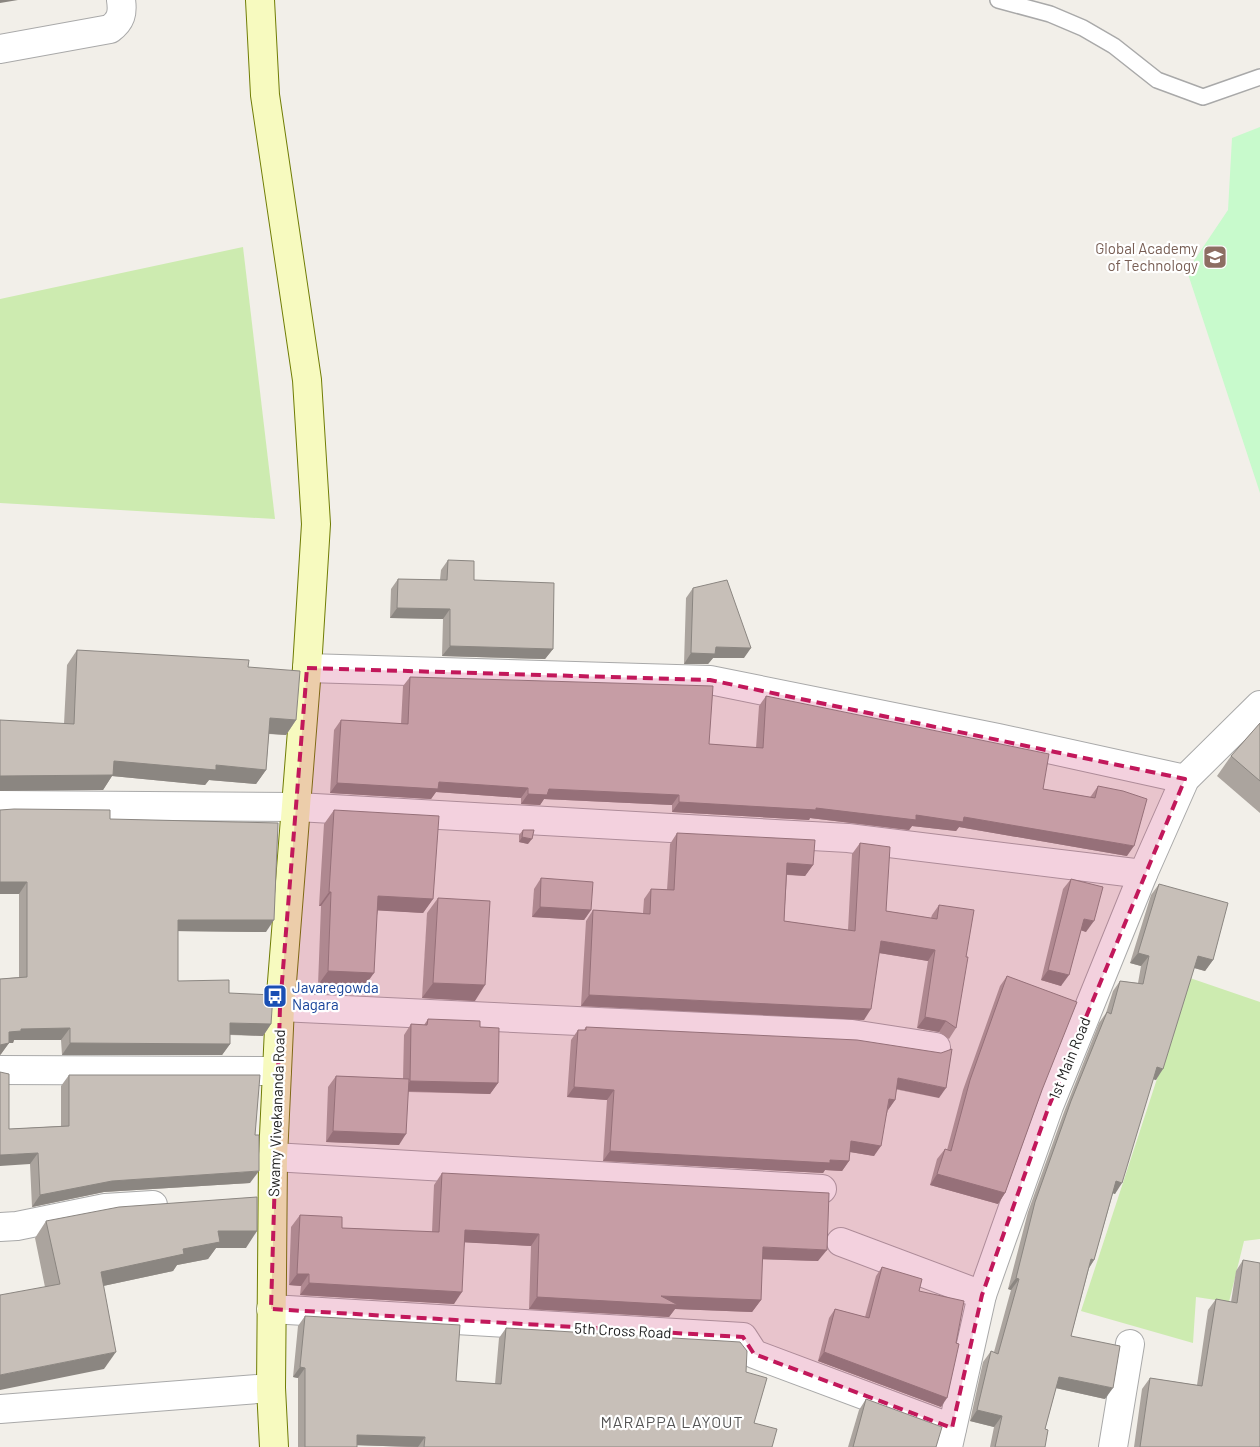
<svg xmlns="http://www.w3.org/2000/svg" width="1260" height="1447" viewBox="0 0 1260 1447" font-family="Barlow,sans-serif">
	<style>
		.grass { fill: #cdebb0 }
		.park { fill: #c8facc }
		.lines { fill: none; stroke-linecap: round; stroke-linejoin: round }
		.lane-casing { stroke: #a9a9a9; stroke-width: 18 }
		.street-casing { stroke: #a9a9a9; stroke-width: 30 }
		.secondary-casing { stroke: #707d05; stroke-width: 30 }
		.lane { stroke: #fff; stroke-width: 15 }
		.street { stroke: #fff; stroke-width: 28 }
		.secondary { stroke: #f7fabf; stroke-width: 28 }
		.wall { fill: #aba49e }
		.shaded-wall { fill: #8b8681 }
		.building { fill: #c7bfb8; stroke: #8b8681 }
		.marked { fill: #c2185b; fill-opacity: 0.2; stroke: #c2185b; stroke-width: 4; stroke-dasharray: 10 6; stroke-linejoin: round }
		.labels { text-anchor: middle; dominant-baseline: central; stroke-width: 4.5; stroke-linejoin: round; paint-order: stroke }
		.education-label { font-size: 15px; fill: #785e54; stroke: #fff; text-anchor: end }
		.transit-label { font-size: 15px; fill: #164399; stroke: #fff; text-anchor: start }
		.street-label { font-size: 15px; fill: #222; stroke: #fff }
		.neighbourhood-label { font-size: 16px; letter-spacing: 1px; fill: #555; stroke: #fff }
	</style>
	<rect width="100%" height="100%" fill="#f2efe9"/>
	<g class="grass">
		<polygon points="243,247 275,519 0,503 0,299"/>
		<polygon points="1190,978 1260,1002 1260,1239 1244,1241 1229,1302 1196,1297 1193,1343 1081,1311"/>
	</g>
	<polygon class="park" points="1260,127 1260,493 1187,271 1228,210 1232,138"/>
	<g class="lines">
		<g class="lane-casing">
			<polyline id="lane" points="998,0 1050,14 1083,28 1114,46 1157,80 1203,97 1260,77"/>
		</g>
		<g class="street-casing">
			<g id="street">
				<path d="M 0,49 L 110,29 C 121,21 123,13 121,0"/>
				<polyline points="307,668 710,680 998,738 1185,779"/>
				<polyline points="0,805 297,807 848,838 1143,874"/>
				<polyline points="280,1007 852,1034 936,1047"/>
				<polyline points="0,1070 277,1071"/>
				<polyline points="273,1157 822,1189"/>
				<polyline points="0,1227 17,1226 105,1208 153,1205"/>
				<polyline points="841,1242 982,1295"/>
				<polyline points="271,1309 743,1337 754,1354 952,1428"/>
				<polyline points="0,1409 271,1388"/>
				<polyline points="948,1447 982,1295 1049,1106 1143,874 1185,779 1260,705"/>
				<polyline points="1113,1447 1130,1344"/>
			</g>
		</g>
		<g class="secondary-casing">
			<polyline id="secondary" points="260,0 265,95 307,380 316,524 307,668 280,1007 273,1157 271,1388 274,1447"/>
		</g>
		<use href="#lane" class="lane"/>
		<use href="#street" class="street"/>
		<use href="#secondary" class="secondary"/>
	</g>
	<g class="wall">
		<polygon points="448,560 474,580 553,649 545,659 442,656 443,619 390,618 391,589 398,579 440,580 441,570"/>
		<polygon points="693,588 744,658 713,658 708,664 684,664 686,598"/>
		<polygon points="77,650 248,667 296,720 286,735 269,734 266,770 256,784 209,780 205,785 112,776 103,790 64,724 67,665"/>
		<polygon points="410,677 709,744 756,748 759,706 766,696 1043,789 1090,797 1091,796 1098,786 1127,856 959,827 956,831 912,826 909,830 810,818 809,820 672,812 672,805 544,799 540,805 521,804 521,798 436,792 431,799 330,793 334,730 341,720 401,724 403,686"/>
		<polygon points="1260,723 1260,813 1217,776 1231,756"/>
		<polygon points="334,810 433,899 423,913 378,910 364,987 318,985 321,906 319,906 324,824"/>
		<polygon points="110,819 266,932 178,931 178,981 229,993 271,1024 263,1036 230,1035 230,1044 222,1055 62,1055 61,1040 14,1040 13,1043 9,1043 1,1054 0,1055 0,979 19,977 19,894 0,894"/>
		<polygon points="523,830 528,844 519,842 519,835"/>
		<polygon points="677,833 813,865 805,876 787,875 784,921 848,930 852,854 860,843 886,911 931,918 932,915 939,905 966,957 956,1028 949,1039 939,1032 917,1028 928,961 879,953 864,1020 581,1006 586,921 593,910 643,913 644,899 651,889 667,890 670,844"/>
		<polygon points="541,878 591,910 584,920 532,917 534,889"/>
		<polygon points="1071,879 1086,932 1081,930 1061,986 1041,980 1063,889"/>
		<polygon points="1159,884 1213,960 1205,971 1194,968 1156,1080 1153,1079 1115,1194 1113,1193 1094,1260 1089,1268 1071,1336 1105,1399 1056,1388 1045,1429 1045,1447 990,1447 994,1427 970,1421 983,1362 991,1351 994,1352 1011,1290 1008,1289 1028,1212 1064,1112 1099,1023 1106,1013 1113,991 1120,981 1138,983 1141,966 1130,963 1151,895"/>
		<polygon points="438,898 475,1001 422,998 427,913"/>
		<polygon points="1007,976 1042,1090 1005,1193 998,1204 930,1185 937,1159 945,1149 947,1150 963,1090 1000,986"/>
		<polygon points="428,1019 480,1027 498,1083 490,1094 408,1092 399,1145 326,1142 328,1087 336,1076 403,1079 404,1035 411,1024 424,1025"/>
		<polygon points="586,1027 939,1098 896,1089 895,1100 888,1110 874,1156 850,1152 849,1161 842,1171 825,1170 823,1173 603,1161 607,1100 567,1097 571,1040 578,1030 584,1030"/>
		<polygon points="69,1075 250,1183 104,1192 32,1207 30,1164 9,1129 61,1126 61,1086"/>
		<polygon points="442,1173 818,1261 762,1259 761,1300 752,1312 675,1309 669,1317 529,1309 531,1246 465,1242 454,1304 300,1295 301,1286 289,1285 291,1227 300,1215 342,1228 432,1232 434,1185"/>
		<polygon points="46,1221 246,1248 216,1248 208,1259 177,1265 173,1271 103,1286 104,1369 45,1287 35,1238"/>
		<polygon points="1243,1260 1260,1447 1134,1447 1142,1389 1150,1378 1197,1385 1208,1310 1216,1299 1231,1302 1236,1271"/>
		<polygon points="882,1267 919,1291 956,1343 941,1407 818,1361 829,1318 835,1309 865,1317 876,1276"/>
		<polygon points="305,1316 456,1381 495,1384 499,1338 506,1328 746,1372 754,1423 772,1447 408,1447 357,1445 357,1447 298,1447 298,1378 293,1377 298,1326"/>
		<polygon points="866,1399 936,1447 848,1447 859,1410"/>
	</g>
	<g class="shaded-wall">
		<polygon points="0,0 18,0 0,3"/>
		<polygon points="397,608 450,609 443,619 390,618"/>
		<polygon points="450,646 553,649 545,659 442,656"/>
		<polygon points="716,647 751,648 744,658 713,658 708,664 684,664 691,653"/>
		<polygon points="270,718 296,720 286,735 260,733"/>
		<polygon points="114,761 216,765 266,770 256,784 209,780 205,785 112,776 103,790 0,791 0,776"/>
		<polygon points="439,782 528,788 521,798 436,792 431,799 330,793 337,783"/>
		<polygon points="549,789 679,795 672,805 544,799 540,805 521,804 528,794"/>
		<polygon points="679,802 816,808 916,815 964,817 1134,846 1127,856 959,827 956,831 912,826 909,830 810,818 809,820 672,812"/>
		<polygon points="522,837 532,839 528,844 519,842"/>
		<polygon points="787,863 813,865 805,876 780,874"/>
		<polygon points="0,882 27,882 19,894 0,894"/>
		<polygon points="329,892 331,892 321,906 319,906"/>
		<polygon points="378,896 433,899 423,913 369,910"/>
		<polygon points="540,907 591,910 584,920 532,917"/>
		<polygon points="1084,919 1094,921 1086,932 1077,929"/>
		<polygon points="178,920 274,920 266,932 170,931"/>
		<polygon points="881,941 935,950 928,961 873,952"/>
		<polygon points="1138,953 1149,956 1141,966 1130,963"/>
		<polygon points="1198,956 1213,960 1205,971 1191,967"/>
		<polygon points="1048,970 1069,975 1061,986 1041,980"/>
		<polygon points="328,971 374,973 364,987 318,985"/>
		<polygon points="433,983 485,985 475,1001 422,998"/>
		<polygon points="589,995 871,1009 864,1020 581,1006"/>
		<polygon points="925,1017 946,1021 939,1032 917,1028"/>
		<polygon points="230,1023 271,1024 263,1036 221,1034"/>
		<polygon points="70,1028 61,1040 14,1040 13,1043 9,1043 1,1054 0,1055 0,1045 9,1032 21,1029"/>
		<polygon points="70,1043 230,1044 222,1055 62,1055"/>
		<polygon points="1157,1067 1163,1069 1156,1080 1149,1078"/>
		<polygon points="898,1078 946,1088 939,1098 891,1088"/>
		<polygon points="410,1081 498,1083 490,1094 403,1091"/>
		<polygon points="574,1087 614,1090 607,1100 567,1097"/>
		<polygon points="889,1099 895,1100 888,1110"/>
		<polygon points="333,1131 406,1134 399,1145 326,1142"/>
		<polygon points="851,1141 881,1146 874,1156 844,1151"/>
		<polygon points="610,1151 830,1160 849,1161 842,1171 825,1170 823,1173 603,1161"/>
		<polygon points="38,1153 30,1164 0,1166 0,1155"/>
		<polygon points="259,1171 250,1183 104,1192 32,1207 40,1195 112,1181"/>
		<polygon points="937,1174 1005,1193 998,1204 930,1185"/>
		<polygon points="1116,1181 1122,1183 1115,1194 1109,1192"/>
		<polygon points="465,1230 539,1234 531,1246 457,1242"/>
		<polygon points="218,1231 257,1231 246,1248 216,1248 208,1259 177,1265 173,1271 89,1289 101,1272 183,1249"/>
		<polygon points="763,1247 827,1250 818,1261 755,1259"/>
		<polygon points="1091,1259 1094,1260 1087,1271"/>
		<polygon points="297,1274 309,1274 301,1286 289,1285"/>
		<polygon points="1016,1278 1019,1279 1011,1290 1008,1289"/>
		<polygon points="309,1283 462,1292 454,1304 300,1295"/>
		<polygon points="661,1296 761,1300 752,1312 675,1309 669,1317 529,1309 537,1297"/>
		<polygon points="116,1352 104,1369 0,1390 0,1375"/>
		<polygon points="824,1352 947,1398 941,1407 818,1361"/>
		<polygon points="300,1367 305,1368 298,1378 293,1377"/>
		<polygon points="1059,1377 1113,1388 1105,1399 1051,1387"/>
		<polygon points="977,1410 1002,1416 994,1427 970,1421"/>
		<polygon points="357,1435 425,1437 418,1447 349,1445"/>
	</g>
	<g class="building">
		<polygon points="448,560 474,561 474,580 554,583 553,649 450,646 450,609 397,608 398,579 447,580"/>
		<polygon points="727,580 751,648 716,647 715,654 691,653 693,588"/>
		<polygon points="77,650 249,660 248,667 300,671 296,720 270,718 266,770 216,765 216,770 114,761 113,775 0,776 0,720 74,724"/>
		<polygon points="410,677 713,686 709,744 763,748 766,696 1049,754 1043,789 1095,798 1098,786 1123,791 1147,799 1134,846 964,817 963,822 916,815 916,820 816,808 816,810 679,802 679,795 549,789 547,795 528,794 528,788 439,782 438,789 337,783 341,720 408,724"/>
		<polygon points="1260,723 1260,781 1231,756"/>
		<polygon points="14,809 110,810 110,819 278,823 274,920 178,920 178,981 229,980 229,993 273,995 271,1024 230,1023 230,1044 70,1043 70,1028 21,1029 21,1031 9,1032 9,1043 0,1045 0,979 27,977 27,882 0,882 0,810"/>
		<polygon points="334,810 439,816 433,899 378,896 374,973 328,971 331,892 329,892"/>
		<polygon points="523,830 534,830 532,839 522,837"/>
		<polygon points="677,833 815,840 813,865 787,863 784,921 855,931 860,843 890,847 886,911 937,919 939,905 974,910 966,957 968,957 956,1028 946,1021 925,1017 935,950 881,941 871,1009 589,995 593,910 650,914 651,889 674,890"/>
		<polygon points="541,878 593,882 591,910 540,907"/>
		<polygon points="1071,879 1103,887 1094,921 1084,919 1069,975 1048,970"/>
		<polygon points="1159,884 1228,903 1213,960 1198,956 1163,1069 1157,1067 1122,1183 1116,1181 1094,1260 1091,1259 1071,1336 1120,1346 1113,1388 1059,1377 1045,1429 1048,1430 1045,1447 995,1447 1002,1416 977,1410 991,1351 998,1354 1019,1279 1016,1278 1035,1202 1071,1101 1107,1012 1111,1014 1120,981 1143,984 1149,956 1138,953"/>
		<polygon points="438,898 490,901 485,985 433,983"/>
		<polygon points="1007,976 1077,1002 1042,1090 1005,1193 937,1174 945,1149 951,1151 970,1080"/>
		<polygon points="428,1019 480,1021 480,1027 499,1028 498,1083 410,1081 411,1024 427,1025"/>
		<polygon points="586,1027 857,1040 941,1053 952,1049 946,1088 898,1078 895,1100 889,1099 881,1146 851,1141 849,1161 830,1160 830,1163 610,1151 614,1090 574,1087 578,1030 586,1030"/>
		<polygon points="0,1072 9,1074 9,1129 69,1126 69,1075 260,1075 255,1135 259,1135 259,1171 112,1181 40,1195 38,1153 0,1155"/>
		<polygon points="336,1076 409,1079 406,1134 333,1131"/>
		<polygon points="442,1173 829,1193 827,1250 763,1247 761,1300 661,1296 678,1305 537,1297 539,1234 465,1230 462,1292 309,1283 309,1274 297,1274 300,1215 342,1217 342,1228 439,1232"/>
		<polygon points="257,1197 257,1231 218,1231 220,1242 183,1249 184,1254 101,1272 116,1352 0,1375 0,1295 60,1284 46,1221 119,1207"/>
		<polygon points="1243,1260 1260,1263 1260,1447 1140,1447 1150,1378 1202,1386 1216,1299 1237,1303"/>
		<polygon points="882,1267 922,1279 919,1291 964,1301 956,1343 959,1344 947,1398 824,1352 835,1309 869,1318"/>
		<polygon points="305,1316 460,1325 456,1381 501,1384 506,1328 740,1342 747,1351 746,1372 767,1378 754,1423 777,1429 772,1447 424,1447 425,1437 357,1435 357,1447 305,1447 305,1368 300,1367"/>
		<polygon points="866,1399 942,1427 936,1447 853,1447"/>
	</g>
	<path class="marked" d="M 307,668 L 710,680 L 1185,779 L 1049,1106 L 982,1295 L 952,1428 L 754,1354 L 743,1337 L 271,1309 L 280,1007 Z"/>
	<defs>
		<g id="university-square" transform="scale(1.25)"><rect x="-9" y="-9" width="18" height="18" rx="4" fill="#8d6e63" stroke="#fff"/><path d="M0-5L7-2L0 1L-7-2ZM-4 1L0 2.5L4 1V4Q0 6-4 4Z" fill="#fff"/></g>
		<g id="bus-square" transform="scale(1.25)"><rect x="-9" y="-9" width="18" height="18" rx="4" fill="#1a4fb4" stroke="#fff"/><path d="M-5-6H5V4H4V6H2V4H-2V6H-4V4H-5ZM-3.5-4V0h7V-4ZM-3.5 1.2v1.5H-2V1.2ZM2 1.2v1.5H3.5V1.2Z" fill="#fff"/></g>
	</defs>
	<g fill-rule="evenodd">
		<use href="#university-square" x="1215" y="257"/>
		<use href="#bus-square" x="275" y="996"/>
	</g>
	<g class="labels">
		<g class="education-label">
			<text x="1198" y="248">Global Academy<tspan x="1198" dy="17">of Technology</tspan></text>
		</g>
		<g class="transit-label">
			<text x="292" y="987">Javaregowda<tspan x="292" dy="17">Nagara</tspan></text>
		</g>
		<g class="street-label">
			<text transform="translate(1069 1058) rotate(-68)">1st Main Road</text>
			<text transform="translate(276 1113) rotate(-88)">Swamy Vivekananda Road</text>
			<text transform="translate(623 1330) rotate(3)">5th Cross Road</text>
		</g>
		<g class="neighbourhood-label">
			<text x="672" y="1421">MARAPPA LAYOUT</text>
		</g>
	</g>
</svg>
